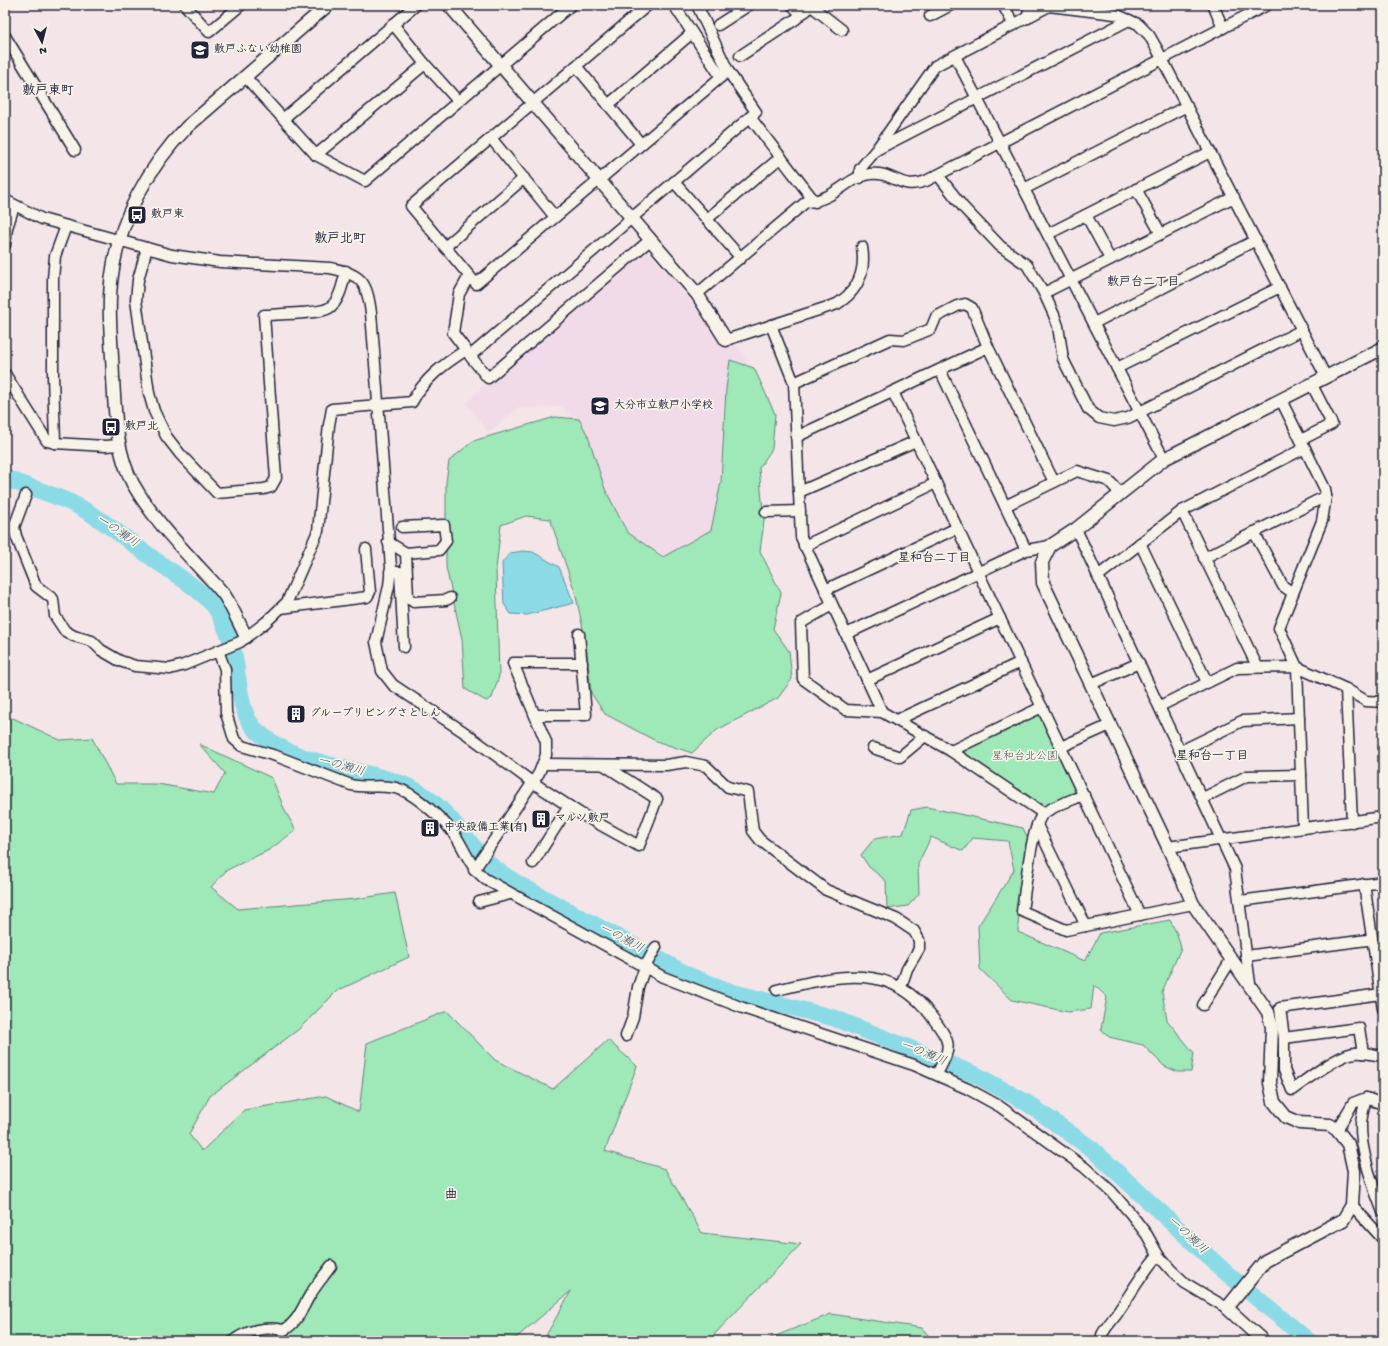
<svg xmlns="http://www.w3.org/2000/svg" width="1388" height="1346" viewBox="0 0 1388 1346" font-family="'Gochi Hand','Klee One',sans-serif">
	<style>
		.built { fill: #f2dbe9 }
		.green { fill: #9fe8b7; stroke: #608579 }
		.water { fill: #8bdbe6; stroke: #6191a2 }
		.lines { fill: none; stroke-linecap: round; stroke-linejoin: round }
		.river { stroke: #8bdbe6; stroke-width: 17 }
		.minor-casing { stroke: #22223b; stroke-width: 13 }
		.tertiary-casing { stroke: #22223b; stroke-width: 15 }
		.minor { stroke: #f7f3e8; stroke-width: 10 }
		.tertiary { stroke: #f7f3e8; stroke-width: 12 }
		.labels { text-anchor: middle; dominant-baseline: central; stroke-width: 3.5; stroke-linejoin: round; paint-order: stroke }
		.poi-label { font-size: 11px; font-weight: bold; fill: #22223b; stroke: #f7f3e8; text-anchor: start }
		.park-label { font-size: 11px; fill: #41545a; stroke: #f7f3e8 }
		.neighbourhood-label { font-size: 12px; font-weight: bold; fill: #22223b; stroke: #f7f3e8 }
		.water-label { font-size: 12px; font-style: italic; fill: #3c5066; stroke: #f7f3e8 }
		.quarter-label { font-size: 13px; font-weight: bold; fill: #22223b; stroke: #f7f3e8 }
	</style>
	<rect width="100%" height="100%" fill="#f4e5e9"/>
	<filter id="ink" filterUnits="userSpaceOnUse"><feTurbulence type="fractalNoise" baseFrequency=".025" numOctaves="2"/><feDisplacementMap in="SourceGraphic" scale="8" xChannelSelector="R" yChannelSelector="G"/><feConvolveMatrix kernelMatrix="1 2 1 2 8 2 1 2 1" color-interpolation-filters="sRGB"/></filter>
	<g filter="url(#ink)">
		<polygon class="built" points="645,248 694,305 721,347 735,343 748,360 738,379 719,530 671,560 624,544 581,428 562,407 518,408 489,433 466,404 489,380"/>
		<g class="green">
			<polygon points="730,360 754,368 775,414 772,449 759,468 764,522 760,551 781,593 773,629 789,651 792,679 778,698 717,730 692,753 656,741 605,714 591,693 586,643 575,592 550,519 526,516 501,525 496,569 499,676 492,698 486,701 465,689 462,639 446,567 446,482 449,461 473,441 555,417 579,419 588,436 605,489 627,532 663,557 711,530 721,482 726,389"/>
			<polygon points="1037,714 1041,715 1076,789 1075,794 1045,807 962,754 962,750"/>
			<polygon points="13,718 60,740 92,738 116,784 158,784 214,794 225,773 199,744 272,778 285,811 296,830 269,850 227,870 211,887 238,909 355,899 395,893 409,957 337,991 299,1029 210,1096 189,1134 202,1151 244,1110 326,1096 359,1112 367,1043 447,1011 495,1060 553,1089 608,1040 637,1066 605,1151 665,1169 702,1233 801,1244 708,1341 543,1341 571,1291 516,1338 504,1341 5,1341 5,720"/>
			<polygon points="927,807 1023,828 1028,839 1019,903 1018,932 1085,961 1100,933 1170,920 1177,934 1181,948 1162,992 1167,1020 1194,1053 1191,1072 1178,1072 1164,1066 1143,1045 1109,1037 1101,1029 1107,997 1094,985 1091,1009 1068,1012 1012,1000 980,969 978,926 1014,870 1008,841 973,838 963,851 931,837 918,864 919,894 908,906 887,909 886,881 869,867 861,855 874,839 903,834 911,810"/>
			<polygon points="831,1314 922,1328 933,1341 763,1341"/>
		</g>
		<polygon class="water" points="523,551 533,552 559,567 574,603 527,615 511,614 504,604 502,563 510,553"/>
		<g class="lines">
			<path class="river" d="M 5,478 C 25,486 47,492 67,501 C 97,514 124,538 151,557 C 172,573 196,585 214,606 C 220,613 224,625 228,633 C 240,660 235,709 255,729 C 293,767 361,767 407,786 C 447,803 462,839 492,866 C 500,873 509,878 518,884 L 690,976 L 731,992 L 834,1018 L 976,1075 L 1027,1103 L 1092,1149 L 1224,1271 L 1309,1341"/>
			<g class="minor-casing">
				<g id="minor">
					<polyline points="185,5 209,32 241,5"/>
					<polyline points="648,5 411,206 476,284 728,71"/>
					<polyline points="674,5 721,77"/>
					<polyline points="792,5 801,14 806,11"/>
					<polyline points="810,5 842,30"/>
					<polyline points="1003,5 1014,25"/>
					<polyline points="1213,5 1223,28"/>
					<polyline points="930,16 951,5"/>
					<polyline points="1028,18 1029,5"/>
					<polyline points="393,24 425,64 458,101"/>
					<polyline points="718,25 749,5"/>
					<polyline points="5,36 75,150"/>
					<polyline points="740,56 796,19 801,14"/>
					<polyline points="955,56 1164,459"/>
					<polyline points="576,66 641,144"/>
					<polyline points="249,81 316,155 365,181 571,5"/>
					<polyline points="608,105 692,33"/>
					<polyline points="750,117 815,202"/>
					<polyline points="284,118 416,5"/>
					<polyline points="491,138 555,217"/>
					<polyline points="878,149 1129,20"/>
					<polyline points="316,155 425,64"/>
					<polyline points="938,175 963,207 1000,246 1027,265 1044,293 1054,315 1058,326 1063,359 1088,409 1099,418 1114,421 1128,418 1302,330"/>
					<polyline points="860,178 860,169 876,150 935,66 1049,6 1115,14 1138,24 1149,35 1157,49 1326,377"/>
					<polyline points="674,182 741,258"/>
					<polyline points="1024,189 1187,106"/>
					<polyline points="1136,189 1161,234"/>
					<path d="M 5,200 L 42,219 L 172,255 L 220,262 L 330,268 C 362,274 367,282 371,313 L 391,567 L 389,586 L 376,642 L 382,671 L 393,685 L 464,732 L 532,782 L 581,814 L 639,846 L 657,799 L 604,765"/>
					<polyline points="1086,215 1110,259"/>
					<polyline points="707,219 781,157"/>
					<polyline points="66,226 55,256 53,279 53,375 55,443 105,446 120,445"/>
					<polyline points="1048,234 1210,152"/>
					<polyline points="650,240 488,378 470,356 756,112 728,71 697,5"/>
					<polyline points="5,245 7,228 14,206"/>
					<polyline points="445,247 524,178"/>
					<path d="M 147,248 L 138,280 L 136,300 L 149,393 L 154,411 L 166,436 L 180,454 L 217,493 L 264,489 L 271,487 L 276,478 L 264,315 C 277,314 320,314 329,308 C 340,301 343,282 346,271"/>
					<polyline points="1044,293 1234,197"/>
					<path d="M 697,294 L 806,202 C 834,201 847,177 870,174 C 894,171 899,191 926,181 L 1267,5"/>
					<polyline points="1094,323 1256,240"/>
					<polyline points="771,325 794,383 801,537 882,712"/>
					<path d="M 726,340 L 837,304 C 858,291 866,272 862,247"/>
					<polyline points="1117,368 1280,287"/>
					<polyline points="940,370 1026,550"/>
					<polyline points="5,374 47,441 55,443"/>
					<polyline points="794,383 890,339 904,340 931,329 936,317 957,306 965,304 972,308 988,347 1054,482"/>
					<polyline points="893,392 1140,915"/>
					<polyline points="1281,400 1325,489 1326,496 1322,521 1279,628 1297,667 1346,689 1366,701 1383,702"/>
					<polyline points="796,437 988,347"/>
					<polyline points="1301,440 1332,424 1312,385"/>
					<polyline points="799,492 916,441"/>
					<path d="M 26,495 L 14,527 L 16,536 L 36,586 L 53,599 L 55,616 L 65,631 L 74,636 L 92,641 L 101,650 L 120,661 L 135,666 L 170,669 L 184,665 L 240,642 L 266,622 L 287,602 L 318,531 L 329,425 L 332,409 L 412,402 C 424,379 444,364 466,350 L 453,333 L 459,294 L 469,276"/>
					<polyline points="1005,506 1077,471 1109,481 1120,493"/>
					<polyline points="1182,511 1257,666"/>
					<polyline points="766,512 800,511"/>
					<polyline points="1076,529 1235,869 1250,984"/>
					<polyline points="1254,532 1283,586 1293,593"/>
					<polyline points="388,542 406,553 439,550 446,541 444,525 402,527"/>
					<polyline points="1140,543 1207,682"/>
					<polyline points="804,546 936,483"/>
					<polyline points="406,553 408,598 414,602 446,600 450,598"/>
					<polyline points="1204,558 1326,496"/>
					<polyline points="390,572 400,572 404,647"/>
					<polyline points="1098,576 1182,511 1305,448"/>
					<polyline points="825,590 957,528"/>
					<polyline points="832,605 801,623 803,679 846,710 882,712 951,751 1043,813"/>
					<polyline points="281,608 367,597 370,592 366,549"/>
					<polyline points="846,634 1026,550 1050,546"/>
					<path d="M 218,651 L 225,669 L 226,713 L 234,739 L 242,746 L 276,756 L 351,785 C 367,789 386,783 402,790 C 418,797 441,818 452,831 C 465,847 467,864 485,879 L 663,977 L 743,1008 L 914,1065 L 968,1089 L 999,1106 L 1084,1167 L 1111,1191 L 1131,1214 L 1147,1235 L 1158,1255 L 1171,1270 L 1185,1283 L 1227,1308"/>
					<polyline points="867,680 1000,618"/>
					<polyline points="1091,684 1139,663"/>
					<polyline points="1346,689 1352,822"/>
					<polyline points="1160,706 1237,668 1297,667 1303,828"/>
					<polyline points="535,715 586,715 579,634"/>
					<polyline points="897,720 1021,662"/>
					<polyline points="1061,747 1110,725"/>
					<polyline points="873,748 900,757 925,736"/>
					<polyline points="951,751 1042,707"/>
					<polyline points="1181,751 1242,721 1299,718"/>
					<polyline points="543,764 666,765 686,762 706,766 728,787 748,792 753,831 760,840 826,890 896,919 914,931 919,940 919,949 907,969 901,987"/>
					<path d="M 1084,795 C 1072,800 1055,805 1044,813 C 1031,823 1025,893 1022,911 L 1066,930 L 1193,904"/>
					<polyline points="1203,798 1247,776 1301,775"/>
					<polyline points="1037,825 1086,926"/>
					<polyline points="1168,847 1383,817"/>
					<polyline points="533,863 569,806"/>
					<polyline points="474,870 539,773 546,755 546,742 513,663 582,663"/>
					<polyline points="1364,884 1383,1009"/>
					<polyline points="1240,901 1383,882"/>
					<polyline points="479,902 510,894"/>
					<polyline points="1246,956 1367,940"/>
					<path d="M 777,990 C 835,976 891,960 932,1017 C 952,1044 952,1045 937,1074"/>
					<path d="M 1381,994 L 1280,1008 L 1284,1038 L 1284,1070 L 1292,1090 C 1306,1080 1339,1054 1355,1053 C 1364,1052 1374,1055 1383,1056"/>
					<polyline points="1203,1005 1231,960"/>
					<polyline points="626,1036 633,1017 638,987 645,967 656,947"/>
					<polyline points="1284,1038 1359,1028 1363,1053"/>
					<path d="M 1366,1098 C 1364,1106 1362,1115 1361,1123 C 1360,1149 1373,1188 1383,1212"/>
					<polyline points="1337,1130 1353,1103 1366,1098 1383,1104"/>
					<polyline points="1352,1205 1383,1239"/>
					<path d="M 1102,1335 C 1106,1326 1113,1320 1118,1312 C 1132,1292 1142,1273 1158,1255"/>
					<path d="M 233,1341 C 247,1330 267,1326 284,1330 C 298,1322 302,1308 310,1295 C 316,1285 324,1276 331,1266"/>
				</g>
			</g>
			<g class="tertiary-casing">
				<g id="tertiary">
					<polyline points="449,5 697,294 726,340"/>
					<path d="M 246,637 C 239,623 233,609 225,596 C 217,585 206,575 197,565 C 174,540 150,514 133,484 C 116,453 115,413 113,378 C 112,344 107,309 112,275 C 119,220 148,167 187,127 L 328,5"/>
					<polyline points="1263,1341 1227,1308 1265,1261 1343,1220 1352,1205 1354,1171 1348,1144 1337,1130 1330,1125 1300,1123 1286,1117 1274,1102 1270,1083 1272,1027 1268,1012 1193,904 1168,847 1043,583 1042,562 1050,546 1076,529 1164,459 1383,348"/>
				</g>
			</g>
			<use href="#minor" class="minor"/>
			<use href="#tertiary" class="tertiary"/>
		</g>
	</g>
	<defs>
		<g id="school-square" transform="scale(1)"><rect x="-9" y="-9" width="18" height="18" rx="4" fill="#22223b" stroke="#f7f3e8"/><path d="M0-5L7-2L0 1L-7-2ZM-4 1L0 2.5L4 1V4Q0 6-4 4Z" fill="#fff"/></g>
		<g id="bus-square" transform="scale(1)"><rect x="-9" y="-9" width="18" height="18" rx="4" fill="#22223b" stroke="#f7f3e8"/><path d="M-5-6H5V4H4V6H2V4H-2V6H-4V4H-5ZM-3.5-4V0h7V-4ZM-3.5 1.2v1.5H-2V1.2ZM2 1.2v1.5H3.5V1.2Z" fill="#fff"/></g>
		<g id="building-square" transform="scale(1)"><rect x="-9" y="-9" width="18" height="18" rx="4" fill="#22223b" stroke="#f7f3e8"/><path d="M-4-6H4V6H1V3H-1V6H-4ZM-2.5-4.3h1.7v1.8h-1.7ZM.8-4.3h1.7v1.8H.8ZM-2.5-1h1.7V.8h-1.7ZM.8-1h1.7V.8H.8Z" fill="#fff"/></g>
	</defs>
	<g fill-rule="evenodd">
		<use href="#school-square" x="200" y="50"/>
		<use href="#bus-square" x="137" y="215"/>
		<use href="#school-square" x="600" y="406"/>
		<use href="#bus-square" x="111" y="427"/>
		<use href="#building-square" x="296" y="714"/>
		<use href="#building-square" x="541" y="819"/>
		<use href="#building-square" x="430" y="828"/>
	</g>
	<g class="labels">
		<g class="poi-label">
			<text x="214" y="50">敷戸ふない幼稚園</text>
			<text x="151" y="215">敷戸東</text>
			<text x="614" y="406">大分市立敷戸小学校</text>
			<text x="125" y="427">敷戸北</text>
			<text x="310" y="714">グループリビングさとしん</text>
			<text x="555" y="819">マルソ敷戸</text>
			<text x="444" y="828">中央設備工業(有)</text>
		</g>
		<g class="park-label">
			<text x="1025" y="757">星和台北公園</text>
		</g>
		<g class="neighbourhood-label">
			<text x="1143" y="283">敷戸台二丁目</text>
			<text x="934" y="559">星和台二丁目</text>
			<text x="1212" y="757">星和台一丁目</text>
		</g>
		<g class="water-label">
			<text transform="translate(117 532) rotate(34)">一の瀬川</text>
			<text transform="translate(341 767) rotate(15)">一の瀬川</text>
			<text transform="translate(621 939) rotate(28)">一の瀬川</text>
			<text transform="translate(923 1054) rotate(22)">一の瀬川</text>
			<text transform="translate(1187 1236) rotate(43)">一の瀬川</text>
		</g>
		<g class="quarter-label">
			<text x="48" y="91">敷戸東町</text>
			<text x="340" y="239">敷戸北町</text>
			<text x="451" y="1195">曲</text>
		</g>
	</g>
	<rect width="1388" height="1346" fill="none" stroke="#f7f3e8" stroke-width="20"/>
	<rect x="10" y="10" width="1368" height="1326" fill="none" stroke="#22223b" stroke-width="1.5" filter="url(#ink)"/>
	<g transform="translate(42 42) rotate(173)" stroke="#f7f3e8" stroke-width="3" paint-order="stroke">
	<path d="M0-3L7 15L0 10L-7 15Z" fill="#22223b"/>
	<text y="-6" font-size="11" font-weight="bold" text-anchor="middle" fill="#22223b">N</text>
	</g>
</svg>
